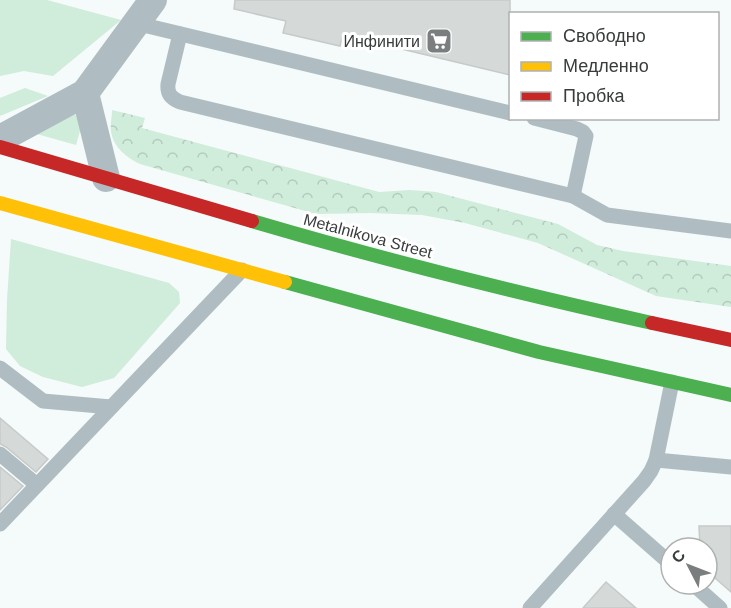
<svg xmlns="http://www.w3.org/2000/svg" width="731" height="608" viewBox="0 0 731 608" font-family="Helvetica,sans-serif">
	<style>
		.grass { fill: #d0ecdb }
		.park { fill: url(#park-crowns) }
		.building { fill: #d5d9d8; stroke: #c6cac9; stroke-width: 1.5 }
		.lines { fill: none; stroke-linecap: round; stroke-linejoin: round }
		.lane { stroke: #afbdc3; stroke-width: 15 }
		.street { stroke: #afbdc3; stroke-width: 28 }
		.fast { stroke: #4caf50; stroke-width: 14 }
		.slow { stroke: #ffc107; stroke-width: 14 }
		.jam { stroke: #c62828; stroke-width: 14 }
		.labels { text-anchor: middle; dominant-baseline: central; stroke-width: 6; stroke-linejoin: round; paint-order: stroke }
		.poi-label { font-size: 16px; fill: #383c3d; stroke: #fff; text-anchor: end }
		.street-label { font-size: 16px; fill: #383c3d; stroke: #fff }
	</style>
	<defs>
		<pattern id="park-crowns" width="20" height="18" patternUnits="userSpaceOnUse" patternTransform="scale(1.5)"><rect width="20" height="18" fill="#d0ecdb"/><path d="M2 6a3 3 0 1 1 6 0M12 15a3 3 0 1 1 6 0" fill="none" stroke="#b3cbbd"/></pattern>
	</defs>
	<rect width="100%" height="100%" fill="#f5fafa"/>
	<g class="grass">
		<polygon points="0,0 47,0 121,20 53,76 24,71 0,76"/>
		<polygon points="25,88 48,96 0,116 0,98"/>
		<polygon points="74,114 80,118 80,131 76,145 37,134"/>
		<polygon points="11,239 169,283 179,292 180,303 114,378 82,387 43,377 20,366 6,349 7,300"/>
	</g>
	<path class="park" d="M 112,110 L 145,118 L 142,128 L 379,192 L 410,190 L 436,192 L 558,224 L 597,245 L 623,251 L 731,266 L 731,307 L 656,296 L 538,243 L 465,223 L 422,215 L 371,213 L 316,214 L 140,164 C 126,157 113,147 111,131 C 110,124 112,117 112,110 Z"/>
	<g class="building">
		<polygon points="235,0 510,0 510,75 343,35 340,46 283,33 286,21 234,9"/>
		<polygon points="0,418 48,459 36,472 6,447 0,444"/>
		<polygon points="0,467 23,486 0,510"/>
		<polygon points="699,526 731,526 731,592 707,571 707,548 700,548"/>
		<polygon points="606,582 636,608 583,608"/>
	</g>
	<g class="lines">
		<g class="lane">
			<polyline points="135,23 510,113"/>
			<path d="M 180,34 L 168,84 C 167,94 171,98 180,102 L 573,196 L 586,136 L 583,132 L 577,129 L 534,118"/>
			<polyline points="573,196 607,215 731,231"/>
			<polyline points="0,368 43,401 111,407"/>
			<polyline points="0,454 37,485"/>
			<polyline points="656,460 731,467"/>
			<polyline points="614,514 671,564"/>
			<polyline points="0,524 242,270"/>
			<polyline points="693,584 720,608"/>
			<polyline points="530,608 644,481 651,471 656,460 672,382"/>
		</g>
		<g class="street">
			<polyline points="85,93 106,178"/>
			<polyline points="0,139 85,93 153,0"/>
		</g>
		<g class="fast">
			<path d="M 252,221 C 384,260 517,293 652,323"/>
			<polyline points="285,282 539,352 731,395"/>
		</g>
		<polyline class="slow" points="0,203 285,282"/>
		<g class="jam">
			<polyline points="0,147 252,221"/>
			<polyline points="652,323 731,340"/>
		</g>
	</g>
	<defs>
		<g id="supermarket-square" transform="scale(1.35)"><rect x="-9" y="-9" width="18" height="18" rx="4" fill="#7a7e7f" stroke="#fff"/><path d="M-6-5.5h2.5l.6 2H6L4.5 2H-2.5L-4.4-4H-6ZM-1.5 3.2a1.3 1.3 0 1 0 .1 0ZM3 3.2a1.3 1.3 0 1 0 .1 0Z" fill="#fff"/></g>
	</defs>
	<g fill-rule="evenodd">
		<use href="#supermarket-square" x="439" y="41"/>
	</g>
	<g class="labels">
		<g class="poi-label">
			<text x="420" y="41">Инфинити</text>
		</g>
		<g class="street-label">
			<text transform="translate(368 236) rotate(15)">Metalnikova Street</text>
		</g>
	</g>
	<rect x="509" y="12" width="210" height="108" fill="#ffffff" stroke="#afb1b1" stroke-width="1.5"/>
	<rect x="521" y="32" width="30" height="9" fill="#4caf50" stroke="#afb1b1" stroke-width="1.5"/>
	<text x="563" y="42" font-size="18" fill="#383c3d">Свободно</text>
	<rect x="521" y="62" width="30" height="9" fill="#ffc107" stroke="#afb1b1" stroke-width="1.5"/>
	<text x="563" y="72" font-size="18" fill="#383c3d">Медленно</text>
	<rect x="521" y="92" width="30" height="9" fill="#c62828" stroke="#afb1b1" stroke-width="1.5"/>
	<text x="563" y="102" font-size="18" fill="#383c3d">Пробка</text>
	<g transform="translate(689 566) rotate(312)"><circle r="28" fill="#ffffff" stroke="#afb1b1" stroke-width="1.5"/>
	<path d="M0-4.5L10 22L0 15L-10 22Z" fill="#7a7e7f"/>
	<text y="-9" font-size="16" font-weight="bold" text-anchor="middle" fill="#383c3d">С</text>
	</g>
</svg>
